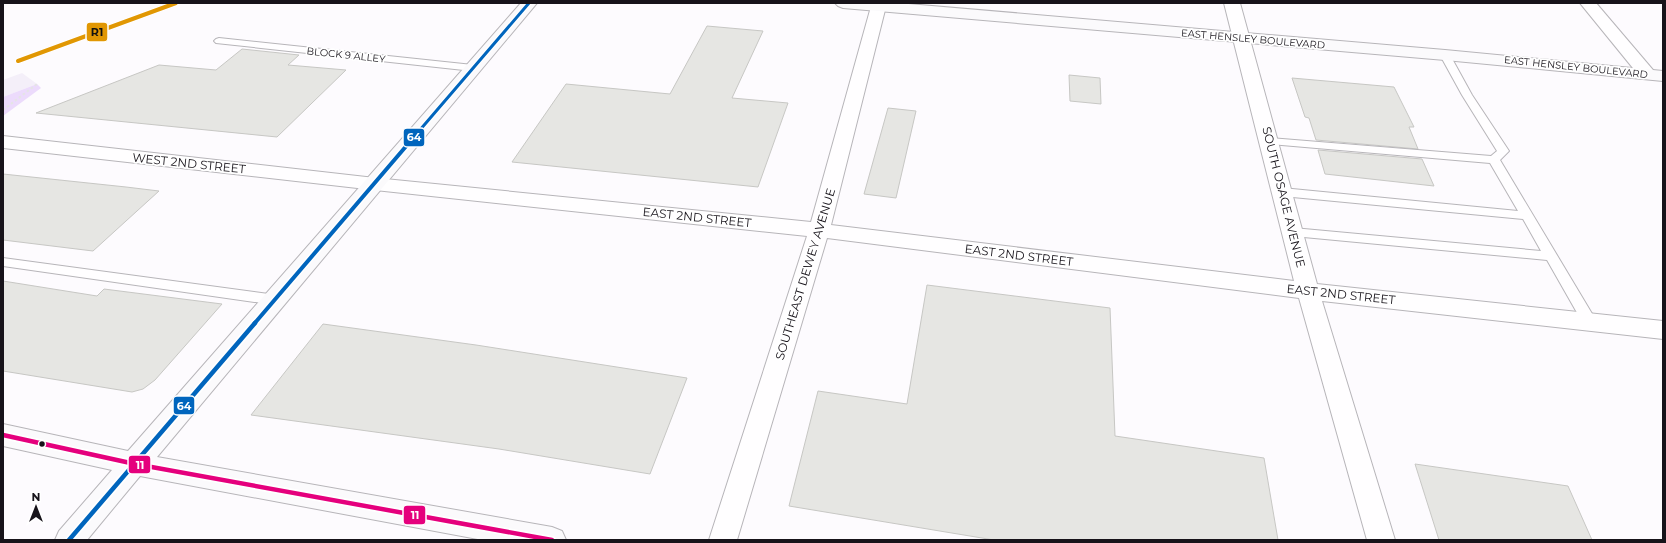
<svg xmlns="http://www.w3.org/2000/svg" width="1666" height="543" viewBox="0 0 1666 543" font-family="Montserrat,sans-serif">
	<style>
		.built { fill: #f4eff9 }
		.green { fill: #ecdbfc }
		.building { fill: #e6e6e3; stroke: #c7c7c4 }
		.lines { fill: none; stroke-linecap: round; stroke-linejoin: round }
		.lane-casing { stroke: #b7b5b9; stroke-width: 2 }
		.street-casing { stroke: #b7b5b9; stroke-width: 2 }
		.secondary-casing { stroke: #b7b5b9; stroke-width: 2 }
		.path { stroke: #e5e5e5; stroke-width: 2; stroke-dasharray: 2.5 2.5; stroke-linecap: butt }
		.lane { fill: #fffeff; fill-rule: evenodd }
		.street { fill: #fffeff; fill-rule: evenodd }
		.secondary { fill: #fbfafc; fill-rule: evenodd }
		.bus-1-casing { stroke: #fff; stroke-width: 8 }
		.bus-2-far2-casing { stroke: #fff; stroke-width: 5.5 }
		.bus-2-far1-casing { stroke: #fff; stroke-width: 7 }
		.bus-2-casing { stroke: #fff; stroke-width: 8 }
		.bus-1 { stroke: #e5007d; stroke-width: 4.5 }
		.bus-2-far2 { stroke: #0065bd; stroke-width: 3 }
		.bus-2-far1 { stroke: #0065bd; stroke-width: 4 }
		.bus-2 { stroke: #0065bd; stroke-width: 4.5 }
		.rail-1-casing { stroke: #fff; stroke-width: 6 }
		.rail-1 { stroke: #e19703; stroke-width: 4 }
		.bus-dot { fill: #17131a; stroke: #fff; stroke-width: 1.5 }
		.labels { text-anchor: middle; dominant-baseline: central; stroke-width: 3.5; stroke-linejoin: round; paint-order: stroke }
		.far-street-label { font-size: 10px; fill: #17131a; stroke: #fff }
		.street-label { font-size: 12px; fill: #17131a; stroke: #fff }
		.line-badge { stroke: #fff; stroke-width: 1.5 }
		.badge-label { font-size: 11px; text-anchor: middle; font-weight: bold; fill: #fff }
		.pale-badge-label { font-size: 11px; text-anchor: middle; font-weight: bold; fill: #111 }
	</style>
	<rect width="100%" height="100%" fill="#fdfbfe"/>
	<polygon class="built" points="22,73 37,84 3,97 3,80"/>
	<polygon class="green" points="37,84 41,88 3,116 3,97"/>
	<g class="building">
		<polygon points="707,26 763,31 732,98 788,103 758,187 512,162 566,84 670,94"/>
		<polygon points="242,49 299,55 288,65 346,70 277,137 36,113 159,65 216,70"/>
		<polygon points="1069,75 1100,78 1101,104 1070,101"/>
		<polygon points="1292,78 1394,87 1414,127 1409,127 1418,149 1316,140 1309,118 1305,117"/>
		<polygon points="888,108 916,111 896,198 864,194"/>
		<polygon points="1318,150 1422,159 1434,186 1325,174"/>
		<polygon points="3,174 126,187 159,191 93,251 3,240"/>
		<polygon points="3,281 97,296 104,289 222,304 155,380 143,389 132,392 3,371"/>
		<polygon points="927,285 1110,308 1115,436 1264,458 1278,540 994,540 789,506 818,391 907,404"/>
		<polygon points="323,324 476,345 687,378 650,474 499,449 251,415"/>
		<polygon points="1415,464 1568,486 1592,540 1439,540"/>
	</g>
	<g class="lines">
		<g class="lane-casing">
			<g id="lane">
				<polygon points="219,38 473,65 478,68 473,71 216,43 214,41 216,39"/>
				<polygon points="1445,52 1450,55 1472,95 1509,151 1500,160 1594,317 1596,321 1594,325 1589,326 1584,325 1547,260 1293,236 1289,235 1287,232 1289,229 1293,228 1541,251 1523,219 1282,196 1276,192 1282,188 1518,211 1490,163 1269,144 1263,141 1269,138 1491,156 1497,151 1462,95 1440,55"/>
				<polygon points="3,258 276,295 281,297 283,300 281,303 276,305 3,266"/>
			</g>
		</g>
		<g class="street-casing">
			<g id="street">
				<polygon points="872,3 884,3 886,6 831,225 1294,281 1224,3 1240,3 1317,284 1663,321 1663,339 1322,301 1395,540 1367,540 1299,298 827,238 737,540 709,540 807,236 375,190 3,148 3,136 375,178 811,222"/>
				<polygon points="1580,3 1596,3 1653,70 1656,74 1653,78 1647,79 1641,78"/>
			</g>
		</g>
		<g class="secondary-casing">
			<g id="secondary">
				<polygon points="521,3 537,3 157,457 552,527 562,531 566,540 483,540 140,476 87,540 55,540 59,531 112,470 3,446 3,424 128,451"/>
				<polygon points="835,3 897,3 1445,50 1663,71 1663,81 1445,60 843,8 838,6"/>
			</g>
		</g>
		<polyline class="path" points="3,110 37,84"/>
		<use href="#lane" class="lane"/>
		<use href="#street" class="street"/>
		<use href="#secondary" class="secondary"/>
		<g class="bus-1-casing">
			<polyline id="bus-1" points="3,435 135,464 552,540"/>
		</g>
		<g class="bus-2-far2-casing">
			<polyline id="bus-2-far2" points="407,145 529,3"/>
		</g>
		<g class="bus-2-far1-casing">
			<polyline id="bus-2-far1" points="254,324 408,144"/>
		</g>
		<g class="bus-2-casing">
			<polyline id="bus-2" points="69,540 255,323"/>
		</g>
		<use href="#bus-1" class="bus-1"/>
		<use href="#bus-2-far2" class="bus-2-far2"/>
		<use href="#bus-2-far1" class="bus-2-far1"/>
		<use href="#bus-2" class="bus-2"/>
		<g class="rail-1-casing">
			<polyline id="rail-1" points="18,61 176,3"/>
		</g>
		<use href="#rail-1" class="rail-1"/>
	</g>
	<circle class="bus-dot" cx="42" cy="444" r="3.5"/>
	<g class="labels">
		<g class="far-street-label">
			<text transform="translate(1253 39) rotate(5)">EAST HENSLEY BOULEVARD</text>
			<text transform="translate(346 55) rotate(6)">BLOCK 9 ALLEY</text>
			<text transform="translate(1576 67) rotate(6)">EAST HENSLEY BOULEVARD</text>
		</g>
		<g class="street-label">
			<text transform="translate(189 163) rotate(6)">WEST 2ND STREET</text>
			<text transform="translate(1284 197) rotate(76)">SOUTH OSAGE AVENUE</text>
			<text transform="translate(697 217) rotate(6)">EAST 2ND STREET</text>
			<text transform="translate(1019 255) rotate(7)">EAST 2ND STREET</text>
			<text transform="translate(805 274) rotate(-73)">SOUTHEAST DEWEY AVENUE</text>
			<text transform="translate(1341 294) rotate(6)">EAST 2ND STREET</text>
		</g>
	</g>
	<g class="line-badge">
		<rect x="86" y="22" width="22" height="20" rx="4" fill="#e19703"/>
		<rect x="403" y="128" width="22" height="19" rx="4" fill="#0065bd"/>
		<rect x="173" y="396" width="22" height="19" rx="4" fill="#0065bd"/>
		<rect x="128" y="455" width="23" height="19" rx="4" fill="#e5007d"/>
		<rect x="403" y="505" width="23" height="20" rx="4" fill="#e5007d"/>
	</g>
	<g class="badge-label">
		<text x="414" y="141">64</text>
		<text x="184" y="410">64</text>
		<text x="140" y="469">11</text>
		<text x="415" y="519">11</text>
	</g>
	<g class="pale-badge-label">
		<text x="97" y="36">R1</text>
	</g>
	<rect width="1666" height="543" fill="none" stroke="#17131a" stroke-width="8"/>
	<g transform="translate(36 507)" stroke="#ffffff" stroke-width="3" paint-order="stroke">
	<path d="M0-3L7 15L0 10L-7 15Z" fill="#17131a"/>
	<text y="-6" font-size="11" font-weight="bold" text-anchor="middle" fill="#17131a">N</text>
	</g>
</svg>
